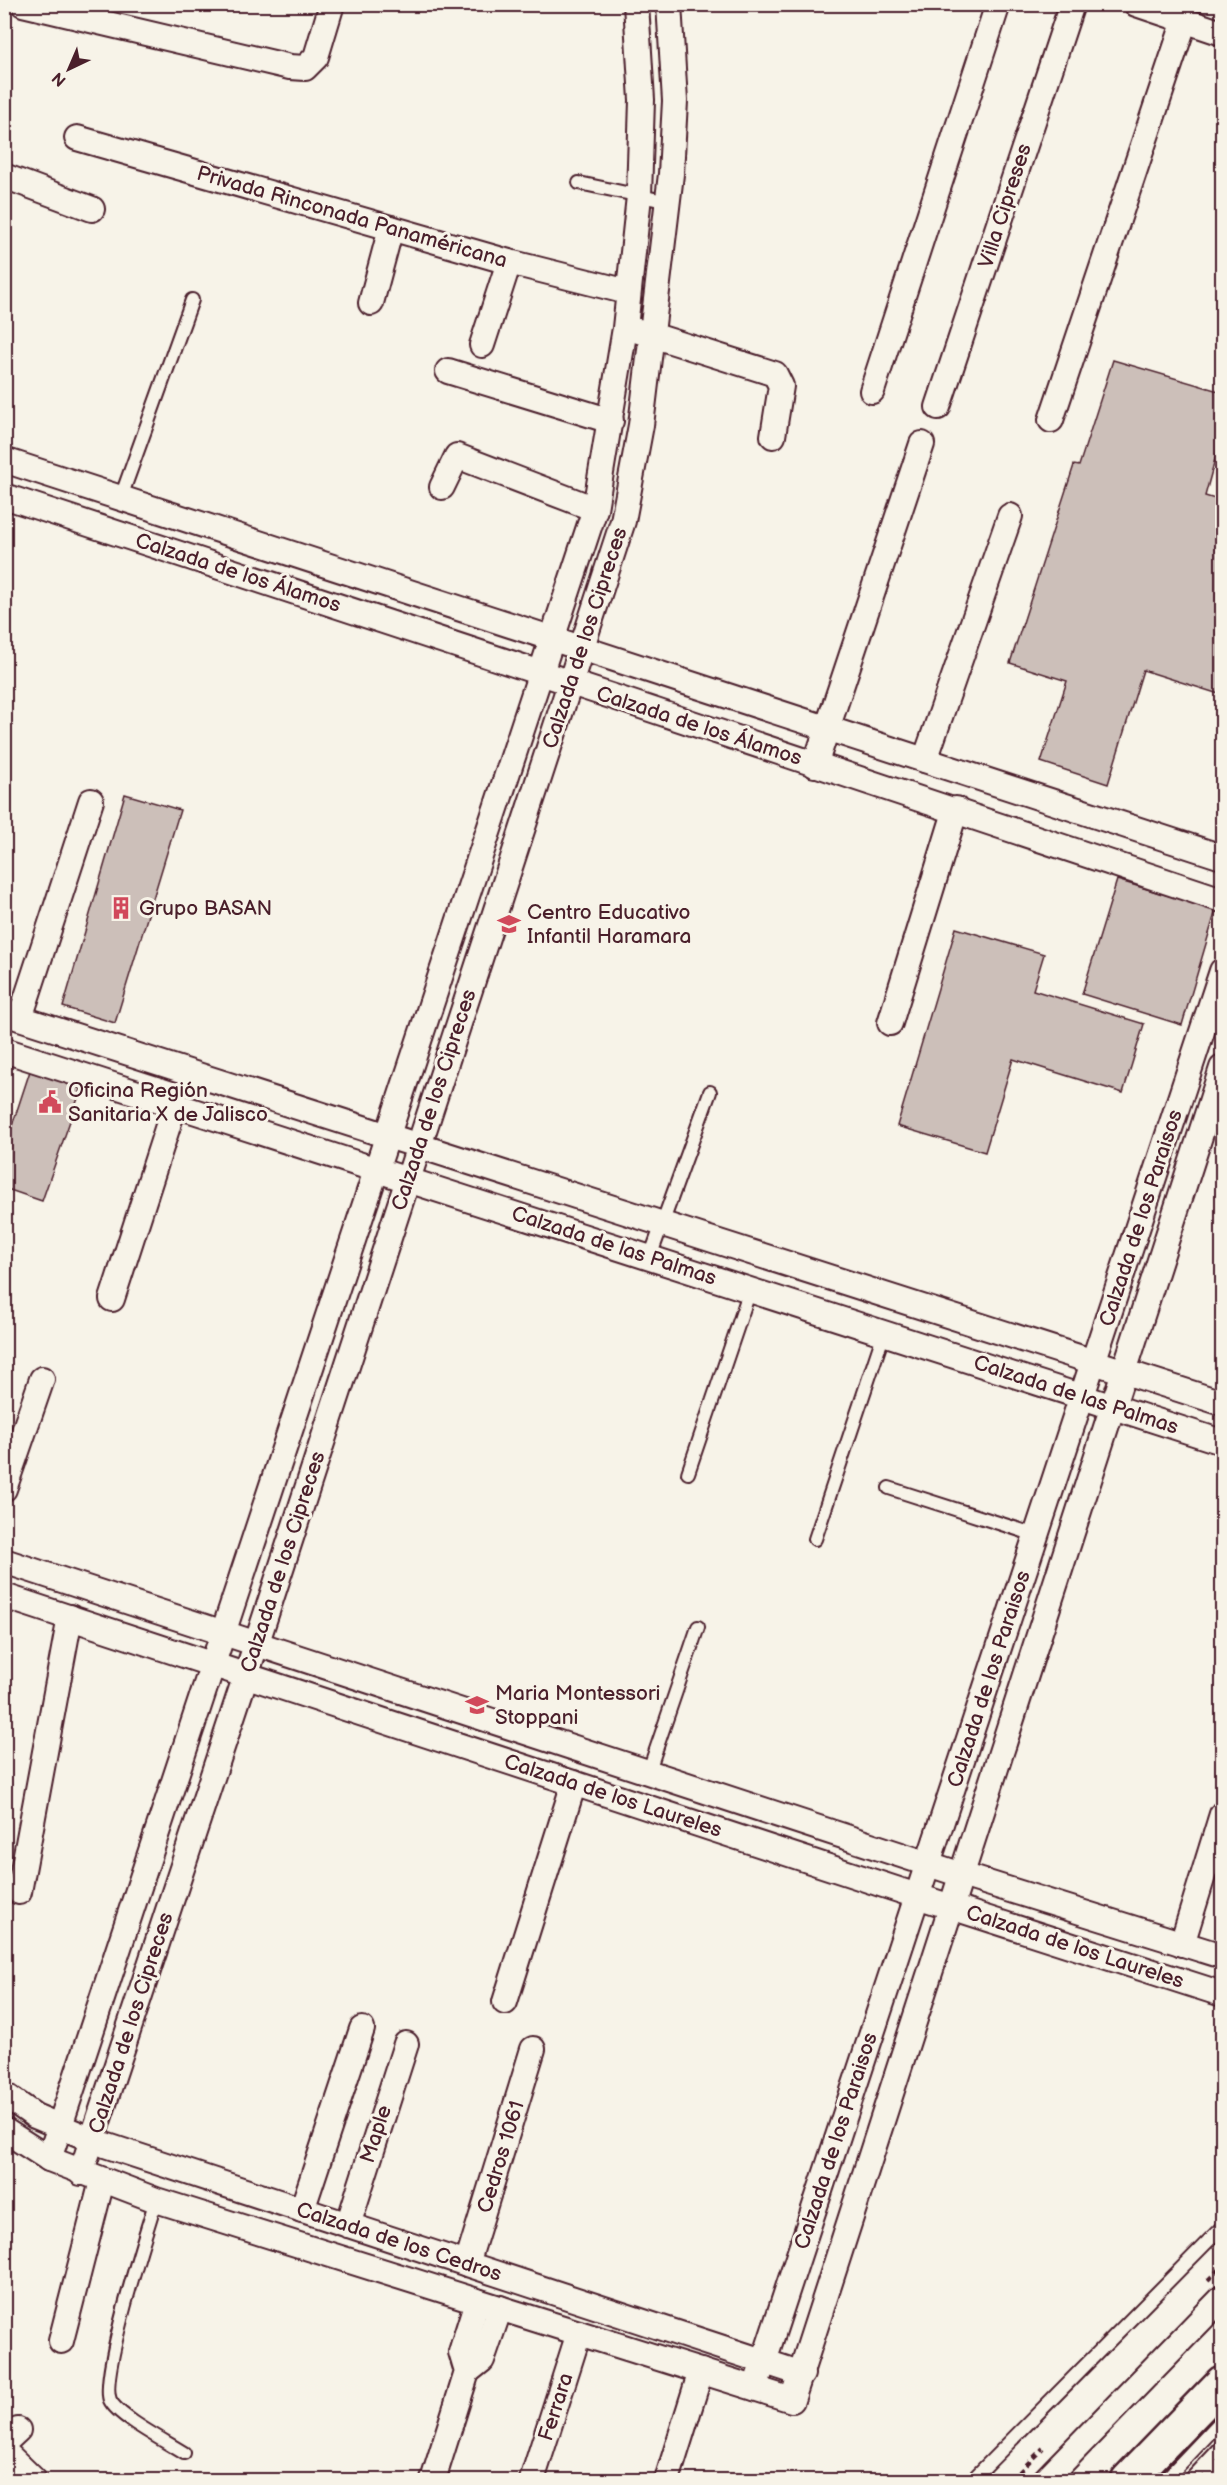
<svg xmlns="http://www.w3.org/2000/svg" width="1227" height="2485" viewBox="0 0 1227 2485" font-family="'Balsamiq Sans',sans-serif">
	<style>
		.building { fill: #ccbfb9; stroke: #4a1f2b; stroke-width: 1.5 }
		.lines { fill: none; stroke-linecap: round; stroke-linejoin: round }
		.lane-casing { stroke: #4a1f2b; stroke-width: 16 }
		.street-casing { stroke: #4a1f2b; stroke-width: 28 }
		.highway-casing { stroke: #4a1f2b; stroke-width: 38 }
		.path { stroke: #4a1f2b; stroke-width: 4; stroke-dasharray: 6 4.5; stroke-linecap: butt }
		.lane { stroke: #f7f3e8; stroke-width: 12 }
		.street { stroke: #f7f3e8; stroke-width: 24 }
		.highway { stroke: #f7f3e8; stroke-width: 33 }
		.labels { text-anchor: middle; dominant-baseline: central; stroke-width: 6; stroke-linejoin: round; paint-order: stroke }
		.street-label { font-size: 21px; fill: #4a1f2b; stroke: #f7f3e8 }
		.poi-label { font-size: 21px; fill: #4a1f2b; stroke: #f7f3e8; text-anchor: start }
	</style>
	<rect width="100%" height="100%" fill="#f7f3e8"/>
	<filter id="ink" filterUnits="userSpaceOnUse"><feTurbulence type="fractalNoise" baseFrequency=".0167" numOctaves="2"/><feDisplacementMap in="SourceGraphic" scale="12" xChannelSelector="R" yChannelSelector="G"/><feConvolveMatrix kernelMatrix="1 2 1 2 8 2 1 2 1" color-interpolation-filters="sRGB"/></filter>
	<g filter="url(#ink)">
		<g class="building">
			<polygon points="1113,360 1222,392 1222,449 1218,448 1205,496 1222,501 1222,695 1143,670 1108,784 1041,762 1067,681 1010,663 1074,465 1079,466"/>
			<polygon points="125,794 180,810 115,1023 63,1007"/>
			<polygon points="1117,880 1216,910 1182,1025 1082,994"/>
			<polygon points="956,928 1044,954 1033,990 1144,1024 1123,1093 1013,1059 985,1152 897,1126"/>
			<polygon points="31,1068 83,1084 42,1201 4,1188 4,1150"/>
		</g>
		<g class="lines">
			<g class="lane-casing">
				<g id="lane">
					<polyline points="579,183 669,202"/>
					<polyline points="121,497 192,300"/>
					<polyline points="650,1257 710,1092"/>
					<polyline points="688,1473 750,1290"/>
					<polyline points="889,1488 1036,1535"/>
					<polyline points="815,1539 884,1333"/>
					<polyline points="648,1773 698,1627"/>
					<path d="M 156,2200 C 146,2232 100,2376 110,2400 C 118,2417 167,2442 184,2453"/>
					<polyline points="972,2480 1222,2227"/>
					<polyline points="1165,2480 1222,2420"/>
					<polyline points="1190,2480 1222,2446"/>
				</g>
			</g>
			<g class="street-casing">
				<g id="street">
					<polyline points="23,4 290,67 305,68 316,57 332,4"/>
					<polyline points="1136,4 1222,33"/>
					<polyline points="77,138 509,262 628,292"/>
					<polyline points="4,176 92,209"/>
					<polyline points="371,303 391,228"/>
					<polyline points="639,331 775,374 781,386 773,436"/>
					<polyline points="482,345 509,262"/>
					<polyline points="448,371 611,421"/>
					<polyline points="872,391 998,4"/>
					<polyline points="938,407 1072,4"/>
					<polyline points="1051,420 1185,20"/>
					<polyline points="4,460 1222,857"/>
					<polyline points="442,487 457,456 595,509"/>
					<path d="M 4,496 C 410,631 817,762 1222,900"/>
					<polyline points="925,760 1010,516"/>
					<polyline points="815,765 922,444"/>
					<polyline points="4,1013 1222,1403"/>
					<polyline points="20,1018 91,801"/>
					<polyline points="890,1023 956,809"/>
					<polyline points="4,1050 1222,1442"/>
					<polyline points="112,1299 175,1104"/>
					<polyline points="4,1489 42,1379"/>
					<polyline points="4,1561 962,1875 1222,1956"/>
					<polyline points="4,1596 917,1896 1222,1994"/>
					<polyline points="19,1892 70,1617"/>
					<polyline points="1182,1944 1222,1814"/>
					<polyline points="505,2002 574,1783"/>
					<polyline points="4,2094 35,2116 105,2145 802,2374"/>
					<polyline points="4,2130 49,2159 156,2200 792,2400 1222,1068"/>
					<polyline points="49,2159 595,509 625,328 639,196 642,100 636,4"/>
					<polyline points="81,2173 256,1645 623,521 641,425 671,174 675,101 669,4"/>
					<polyline points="302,2210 362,2029"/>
					<polyline points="348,2225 406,2044"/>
					<polyline points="467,2264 533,2049"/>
					<polyline points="61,2341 102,2181"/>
					<polyline points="467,2372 482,2360 500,2308"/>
					<polyline points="755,2388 1222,971"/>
					<polyline points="4,2443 18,2430"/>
					<polyline points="4,2451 34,2480"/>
					<polyline points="433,2480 467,2372 461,2352 477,2301"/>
					<polyline points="532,2480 579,2333"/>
					<polyline points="667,2480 701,2371"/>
					<polyline points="1045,2480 1222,2298"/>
				</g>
			</g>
			<g class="highway-casing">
				<g id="highway">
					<polyline points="1128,2480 1222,2383"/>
					<polyline points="1219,2480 1222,2476"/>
				</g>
			</g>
			<g class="path">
				<polyline points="1208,2280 1222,2266"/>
				<polyline points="1011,2480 1043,2448"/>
			</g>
			<use href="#lane" class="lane"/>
			<use href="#street" class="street"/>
			<use href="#highway" class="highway"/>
		</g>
	</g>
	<defs>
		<g id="building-bare" transform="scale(1.8)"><path d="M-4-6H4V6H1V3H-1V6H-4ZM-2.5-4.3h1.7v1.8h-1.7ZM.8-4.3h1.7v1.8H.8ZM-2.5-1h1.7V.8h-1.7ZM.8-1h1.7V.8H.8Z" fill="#d1495b" stroke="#f7f3e8" stroke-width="2.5" paint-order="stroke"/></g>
		<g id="school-bare" transform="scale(1.8)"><path d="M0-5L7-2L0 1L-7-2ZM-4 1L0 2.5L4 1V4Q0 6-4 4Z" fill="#d1495b" stroke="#f7f3e8" stroke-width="2.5" paint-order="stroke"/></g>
		<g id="civic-bare" transform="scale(1.8)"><path d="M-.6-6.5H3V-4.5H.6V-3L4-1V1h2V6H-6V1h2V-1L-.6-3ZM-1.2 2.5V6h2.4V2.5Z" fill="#d1495b" stroke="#f7f3e8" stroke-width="2.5" paint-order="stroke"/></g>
	</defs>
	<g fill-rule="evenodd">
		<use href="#building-bare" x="121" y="908"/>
		<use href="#school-bare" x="509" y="924"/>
		<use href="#civic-bare" x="50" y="1102"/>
		<use href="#school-bare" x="477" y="1705"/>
	</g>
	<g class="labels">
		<g class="street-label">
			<text transform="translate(1005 206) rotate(-72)">Villa Cipreses</text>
			<text transform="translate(352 217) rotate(16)">Privada Rinconada Panaméricana</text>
			<text transform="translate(238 573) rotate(18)">Calzada de los Álamos</text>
			<text transform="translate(585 638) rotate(-72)">Calzada de los Cipreces</text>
			<text transform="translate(699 726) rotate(18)">Calzada de los Álamos</text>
			<text transform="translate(434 1100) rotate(-72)">Calzada de los Cipreces</text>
			<text transform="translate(1141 1218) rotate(-72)">Calzada de los Paraisos</text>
			<text transform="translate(614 1246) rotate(18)">Calzada de las Palmas</text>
			<text transform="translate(1076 1395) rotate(18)">Calzada de las Palmas</text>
			<text transform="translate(283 1562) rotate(-72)">Calzada de los Cipreces</text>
			<text transform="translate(989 1679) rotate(-72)">Calzada de los Paraisos</text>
			<text transform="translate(613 1796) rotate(18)">Calzada de los Laureles</text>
			<text transform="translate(1075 1947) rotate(18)">Calzada de los Laureles</text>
			<text transform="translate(131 2023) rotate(-72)">Calzada de los Cipreces</text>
			<text transform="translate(376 2134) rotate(-72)">Maple</text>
			<text transform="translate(836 2141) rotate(-72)">Calzada de los Paraisos</text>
			<text transform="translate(501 2157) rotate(-73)">Cedros 1061</text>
			<text transform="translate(399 2242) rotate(18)">Calzada de los Cedros</text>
			<text transform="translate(556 2407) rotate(-72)">Ferrara</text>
		</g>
		<g class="poi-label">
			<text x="139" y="908">Grupo BASAN</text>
			<text x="527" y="912">Centro Educativo<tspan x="527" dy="24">Infantil Haramara</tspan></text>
			<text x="68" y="1090">Oficina Región<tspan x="68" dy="24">Sanitaria X de Jalisco</tspan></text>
			<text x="495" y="1693">Maria Montessori<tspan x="495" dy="24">Stoppani</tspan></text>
		</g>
	</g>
	<rect width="1227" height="2485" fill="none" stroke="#f7f3e8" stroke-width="24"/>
	<rect x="12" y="12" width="1203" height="2461" fill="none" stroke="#4a1f2b" stroke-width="2" filter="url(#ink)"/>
	<g transform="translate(69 69) rotate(224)" stroke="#f7f3e8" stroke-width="4.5" paint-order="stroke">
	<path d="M0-4.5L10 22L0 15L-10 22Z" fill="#4a1f2b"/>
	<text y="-9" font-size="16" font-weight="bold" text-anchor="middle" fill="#4a1f2b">N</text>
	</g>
</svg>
